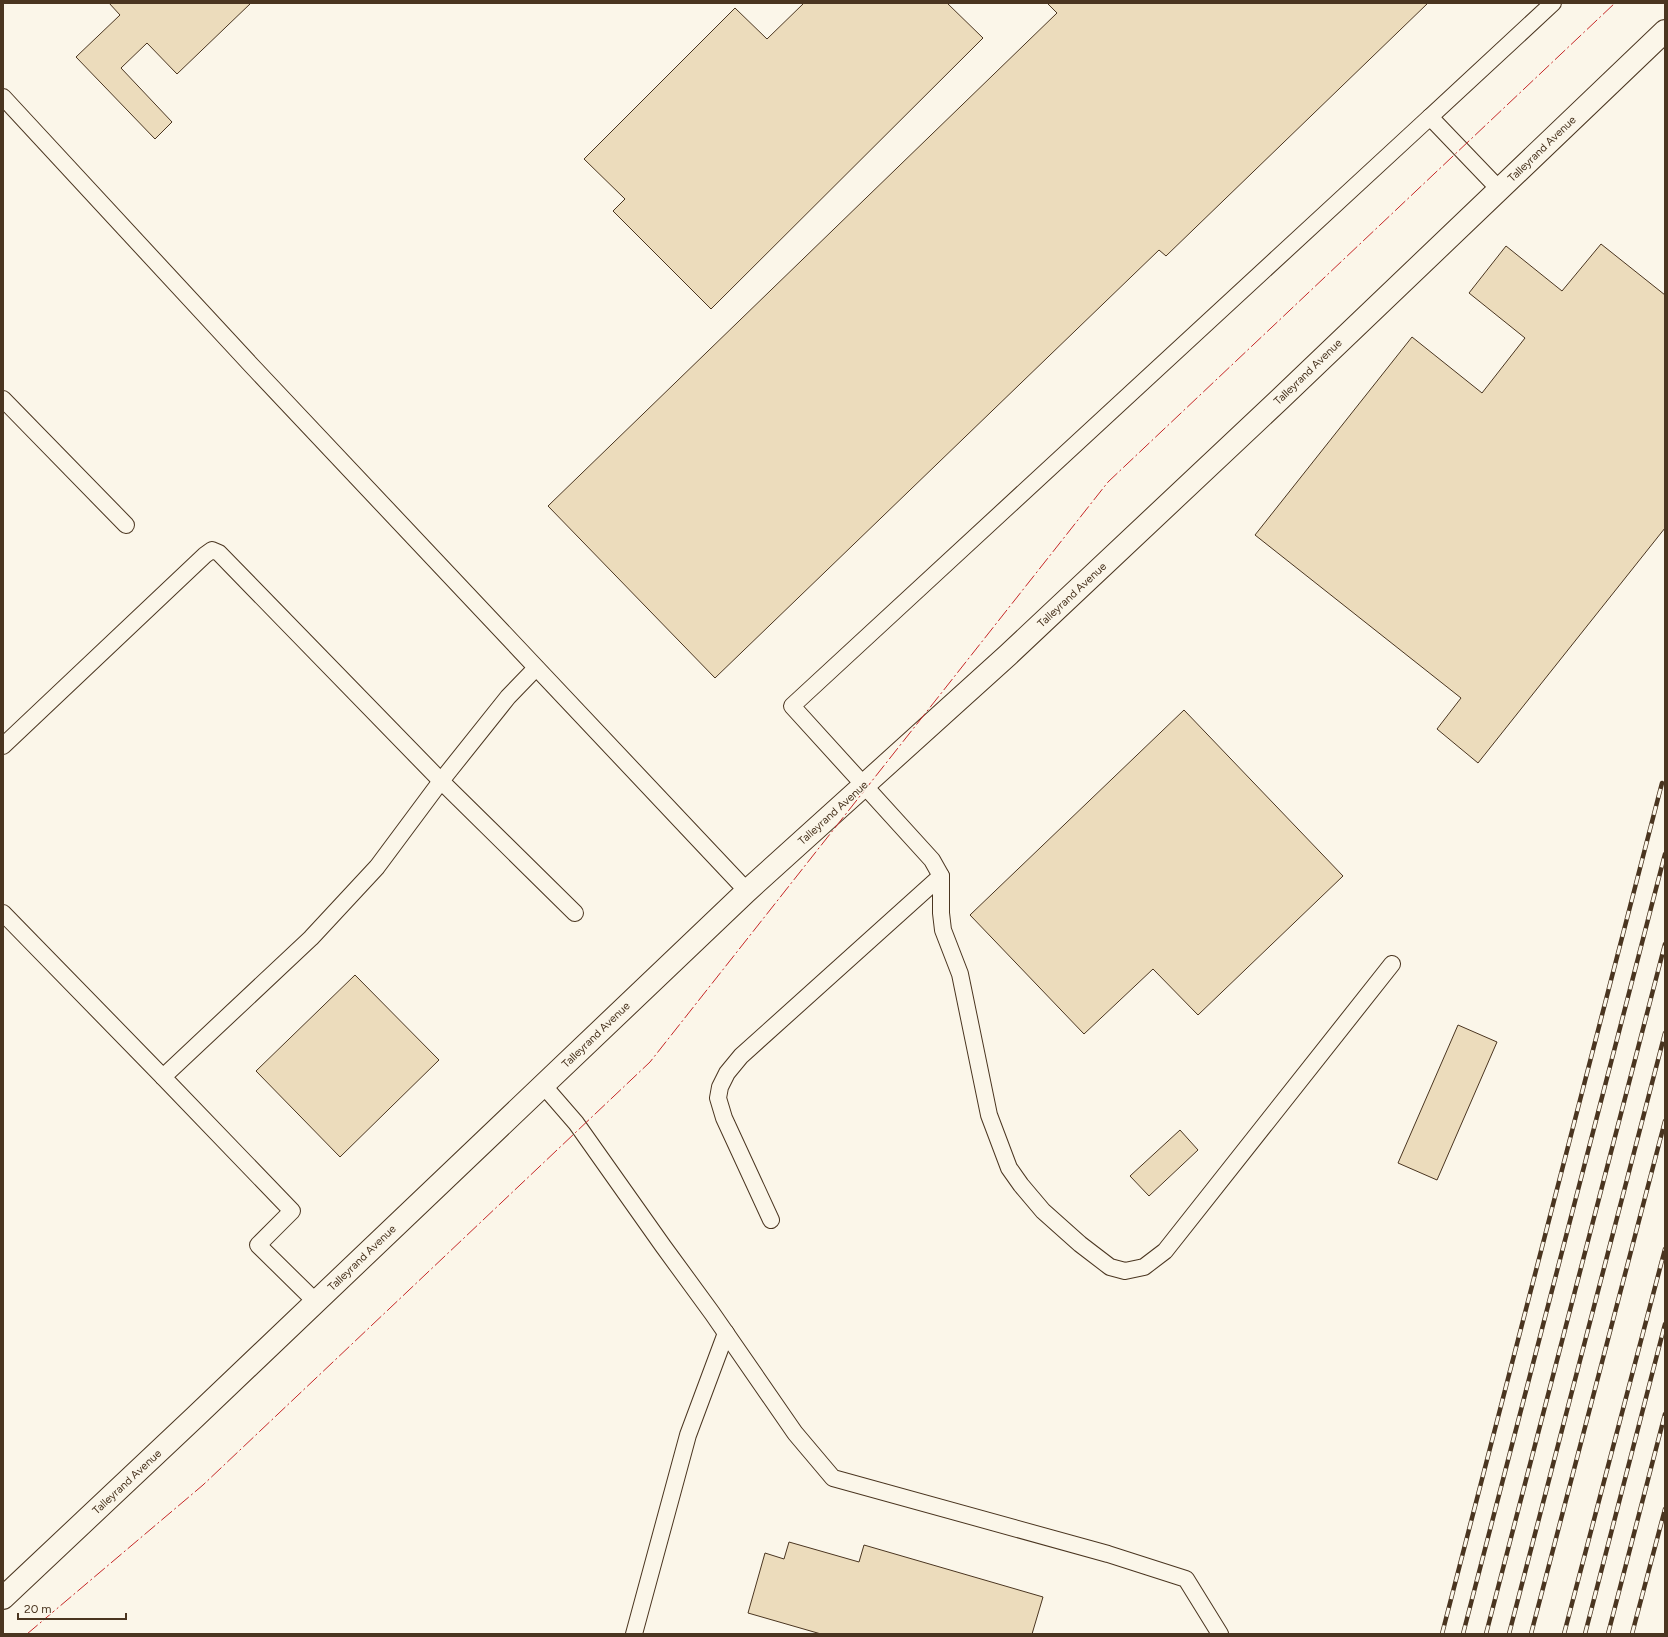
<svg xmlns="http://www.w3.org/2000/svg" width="1668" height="1637" viewBox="0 0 1668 1637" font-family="Figtree,sans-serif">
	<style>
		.building { fill: #ecdcbc; stroke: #4a3520 }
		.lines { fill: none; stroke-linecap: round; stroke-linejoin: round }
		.lane-casing { stroke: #4a3520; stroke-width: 18 }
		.secondary-casing { stroke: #4a3520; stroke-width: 24 }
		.lane { stroke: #fbf6e9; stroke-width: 16 }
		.secondary { stroke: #fbf6e9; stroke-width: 22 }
		.rail-casing { stroke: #4a3520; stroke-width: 4.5 }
		.rail { stroke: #fbf6e9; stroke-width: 3; stroke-dasharray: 9; stroke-linecap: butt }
		.power { stroke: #c62828; stroke-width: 1; stroke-dasharray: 14 3 2 3; stroke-linecap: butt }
		.labels { text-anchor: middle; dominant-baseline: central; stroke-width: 3; stroke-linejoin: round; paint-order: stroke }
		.street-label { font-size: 11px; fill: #4a3520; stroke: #fbf6e9 }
	</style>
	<rect width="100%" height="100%" fill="#fbf6e9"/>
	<g class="building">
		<polygon points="109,3 251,3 177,74 147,43 121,68 172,122 155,139 76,57 120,15"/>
		<polygon points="804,3 947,3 983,38 711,309 613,211 625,199 584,159 735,8 767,39"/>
		<polygon points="1047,3 1428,3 1166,256 1159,250 715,678 548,506 1057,13"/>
		<polygon points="1601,244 1665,295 1665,528 1478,763 1437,729 1461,698 1255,535 1412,337 1482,393 1525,338 1469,293 1506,246 1562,291"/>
		<polygon points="1184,710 1343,876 1198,1015 1153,969 1084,1034 970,915"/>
		<polygon points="355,975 439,1060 340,1157 256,1071"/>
		<polygon points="1458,1025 1497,1042 1437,1180 1398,1163"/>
		<polygon points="1180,1130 1198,1150 1149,1196 1130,1176"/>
		<polygon points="789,1542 859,1562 864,1545 1043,1597 1032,1634 821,1634 748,1613 765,1553 784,1559"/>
	</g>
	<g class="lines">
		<g class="lane-casing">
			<g id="lane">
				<polyline points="3,97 252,366 747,891"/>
				<polyline points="1430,117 1553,3"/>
				<polyline points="3,399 126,525"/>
				<polyline points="3,746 205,555 212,550 219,553 441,781 575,913"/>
				<polyline points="3,913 163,1077"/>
				<polyline points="1392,964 1165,1251 1144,1267 1125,1271 1110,1267 1080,1244 1043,1211 1021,1185 1009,1168 989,1115 960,974 943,930 941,913 941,876 932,860 792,706 1430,117 1499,189"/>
				<polyline points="543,1085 576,1123 663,1246 712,1313 795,1433 833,1478 1108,1554 1186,1579 1220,1634"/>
				<polyline points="771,1220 724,1118 718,1098 720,1087 727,1073 741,1056 941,876"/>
				<polyline points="316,1302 258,1245 292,1211 163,1077 311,938 377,867 441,781 508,697 536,668"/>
				<polyline points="634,1634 688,1435 726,1333"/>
			</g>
		</g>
		<g class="secondary-casing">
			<polyline id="secondary" points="3,1598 194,1418 747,891 1008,655 1279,400 1665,31"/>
		</g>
		<use href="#lane" class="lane"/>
		<use href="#secondary" class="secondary"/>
		<g class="rail-casing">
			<g id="rail">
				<polyline points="1442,1634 1662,783"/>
				<polyline points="1463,1634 1665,854"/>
				<polyline points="1486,1634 1665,944"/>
				<polyline points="1509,1634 1665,1033"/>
				<polyline points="1531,1634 1665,1121"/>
				<polyline points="1564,1634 1665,1249"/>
				<polyline points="1585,1634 1665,1324"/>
				<polyline points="1608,1634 1665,1414"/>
				<polyline points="1632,1634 1665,1509"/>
			</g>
		</g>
		<use href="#rail" class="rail"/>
		<polyline class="power" points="27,1634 203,1485 650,1062 1108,482 1615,3"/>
	</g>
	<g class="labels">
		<g class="street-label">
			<text transform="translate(1542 149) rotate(-44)">Talleyrand Avenue</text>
			<text transform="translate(1308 372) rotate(-44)">Talleyrand Avenue</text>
			<text transform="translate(1072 595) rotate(-43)">Talleyrand Avenue</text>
			<text transform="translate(833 813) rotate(-42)">Talleyrand Avenue</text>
			<text transform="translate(596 1035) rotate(-44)">Talleyrand Avenue</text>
			<text transform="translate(362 1258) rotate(-44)">Talleyrand Avenue</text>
			<text transform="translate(127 1482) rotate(-43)">Talleyrand Avenue</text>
		</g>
	</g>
	<rect width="1668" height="1637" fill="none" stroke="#4a3520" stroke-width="8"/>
	<path d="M18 1613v6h108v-6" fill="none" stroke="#4a3520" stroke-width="2"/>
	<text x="24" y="1613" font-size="12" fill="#4a3520" stroke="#fbf6e9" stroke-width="3" paint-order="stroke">20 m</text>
</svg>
